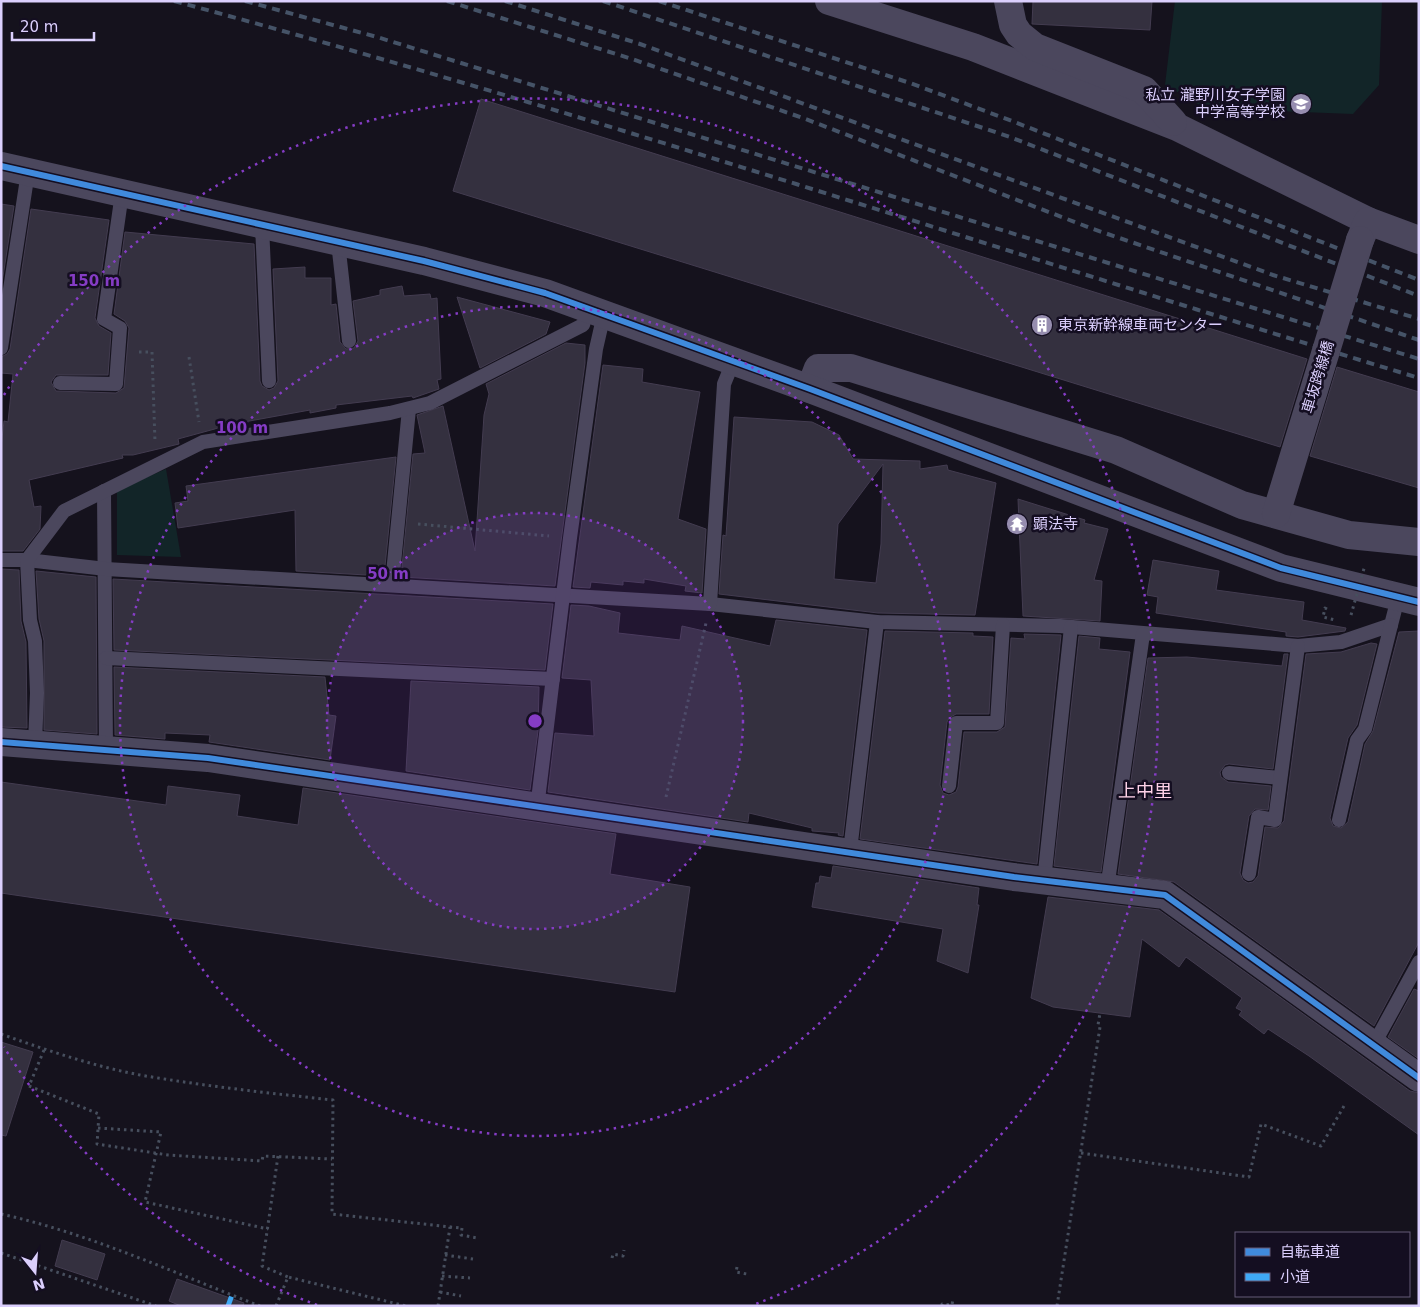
<svg xmlns="http://www.w3.org/2000/svg" width="1420" height="1307" viewBox="0 0 1420 1307" font-family="'DejaVu Sans','Noto Sans JP',sans-serif">
	<style>
		.park { fill: #122528 }
		.building { fill: #34303f; stroke: #433c50; fill-rule: evenodd }
		.lines { fill: none; stroke-linecap: round; stroke-linejoin: round }
		.path { stroke: #474f5e; stroke-width: 3; stroke-dasharray: 2.5 4; stroke-linecap: butt }
		.service { stroke: #4b475d; stroke-width: 14 }
		.minor { stroke: #4b475d; stroke-width: 28 }
		.tertiary { stroke: #4b475d; stroke-width: 28 }
		.rail { stroke: #455367; stroke-width: 4; stroke-dasharray: 8 6; stroke-linecap: butt }
		.path-bridge { stroke: #474f5e; stroke-width: 3; stroke-dasharray: 2.5 4; stroke-linecap: butt }
		.tertiary-bridge { stroke: #4b475d; stroke-width: 28 }
		.quiet { stroke: #3fa9f5; stroke-width: 5; stroke-dasharray: 10 5; stroke-linecap: butt }
		.cycleway-casing { stroke: #140e21; stroke-width: 9 }
		.cycleway { stroke: #408adc; stroke-width: 6 }
		.ring { fill: none; stroke: #853cc5; stroke-width: 2.5; stroke-dasharray: 2.5 5 }
		.labels { text-anchor: middle; dominant-baseline: central; stroke-width: 5; stroke-linejoin: round; paint-order: stroke }
		.poi-label { font-size: 15px; fill: #dbcffd; stroke: #140e21; text-anchor: start }
		.street-label { font-size: 15px; fill: #dbcffd; stroke: #140e21 }
		.quarter-label { font-size: 18px; fill: #fdd1e7; stroke: #140e21 }
		.centre { fill: #853cc5; stroke: #140e21; stroke-width: 2.5 }
		.ring-label { font-size: 15px; text-anchor: middle; font-weight: bold; fill: #853cc5; stroke: #140e21; stroke-width: 5; stroke-linejoin: round; paint-order: stroke }
	</style>
	<rect width="100%" height="100%" fill="#15121d"/>
	<g class="park">
		<polygon points="1175,1 1382,1 1379,85 1353,114 1205,108 1165,85"/>
		<polygon points="166,469 181,557 117,555 117,490"/>
	</g>
	<g class="building">
		<polygon points="1033,1 1152,1 1150,30 1032,24"/>
		<polygon points="481,99 1307,359 1280,447 453,191"/>
		<polygon points="1,204 14,206 1,289"/>
		<polygon points="31,209 109,220 95,318 99,326 111,333 108,375 56,375 51,382 56,391 116,393 124,388 129,328 125,321 114,314 125,232 254,244 260,381 262,386 269,390 274,388 278,381 273,269 305,267 305,278 331,278 331,305 336,304 340,342 346,349 354,348 358,341 353,301 380,295 380,290 402,286 404,296 430,294 431,299 437,298 441,379 437,380 439,389 413,398 412,396 336,405 336,408 310,413 310,410 233,424 178,439 179,444 133,455 122,455 123,458 29,480 34,507 41,506 40,529 23,551 1,551 1,448 4,421 8,422 13,374 1,373 1,357 7,354 10,349"/>
		<polygon points="457,297 550,322 546,334 480,368"/>
		<polygon points="566,343 585,345 585,363 555,586 401,577 413,454 425,453 417,415 443,406 475,551 484,415 489,394 486,384"/>
		<polygon points="603,365 643,369 642,382 700,392 678,519 706,529 702,593 685,591 686,586 644,579 644,583 623,581 623,585 591,582 590,588 573,587"/>
		<polygon points="1337,367 1419,392 1419,488 1310,456"/>
		<path d="M 734,417 L 812,422 L 839,435 L 853,459 L 920,461 L 920,469 L 947,465 L 948,470 L 996,483 L 975,615 L 878,613 L 719,594 L 723,535 L 726,536 ZM 883,464 L 881,544 L 876,583 L 834,579 L 838,524 Z"/>
		<polygon points="396,457 384,576 296,571 295,510 178,528 175,503 188,501 186,486"/>
		<polygon points="1018,499 1085,520 1084,523 1108,529 1094,580 1102,581 1100,621 1023,616"/>
		<polygon points="1153,560 1219,571 1216,590 1304,602 1302,620 1346,628 1345,631 1298,637 1286,636 1286,632 1156,613 1158,597 1147,595"/>
		<polygon points="1,569 19,570 21,621 26,642 27,728 1,727"/>
		<polygon points="36,571 96,577 97,734 44,730 44,641 39,619"/>
		<polygon points="113,579 553,604 545,670 114,650"/>
		<polygon points="571,605 589,606 620,613 618,633 680,640 682,626 770,646 776,620 867,630 843,836 838,835 839,833 812,831 812,828 749,813 748,822 548,792 555,733 594,736 591,680 562,678"/>
		<polygon points="885,631 973,633 973,636 993,637 989,714 956,714 949,718 947,722 940,785 943,793 949,795 956,792 958,787 964,732 997,732 1005,727 1011,638 1025,639 1024,634 1061,635 1037,864 860,839"/>
		<polygon points="1419,631 1419,942 1374,1026 1174,882 1118,874 1148,658 1187,657 1282,666 1284,654 1288,654 1273,769 1229,764 1225,765 1220,772 1221,777 1228,782 1271,786 1268,810 1255,809 1249,816 1240,873 1243,880 1248,883 1253,882 1258,876 1265,827 1278,828 1284,821 1306,654 1341,652 1371,643 1377,644 1357,725 1348,738 1330,818 1333,826 1341,828 1348,822 1365,744 1373,731 1399,632"/>
		<polygon points="1079,636 1100,638 1099,649 1130,652 1101,872 1054,866"/>
		<polygon points="114,667 325,677 329,715 336,716 330,760 209,742 210,735 165,733 165,739 115,735"/>
		<polygon points="411,681 539,687 538,731 530,790 406,771"/>
		<polygon points="1,782 166,805 168,786 240,795 237,816 298,825 303,788 616,834 610,874 690,887 675,992 1,893"/>
		<polygon points="833,866 979,888 977,905 979,905 968,973 937,961 943,929 812,907 816,883 819,883 820,876 831,878"/>
		<polygon points="1048,897 1159,910 1410,1091 1419,1093 1419,1135 1309,1056 1268,1029 1264,1034 1239,1015 1242,1011 1236,1008 1242,998 1186,957 1179,967 1142,939 1130,1017 1053,1007 1031,998"/>
		<polygon points="1414,989 1419,991 1419,1059 1388,1037"/>
		<polygon points="1,1042 33,1052 6,1136 1,1135"/>
		<polygon points="62,1240 105,1254 97,1280 55,1266"/>
		<polygon points="177,1279 244,1303 243,1306 181,1306 169,1301"/>
	</g>
	<g class="lines">
		<g class="path">
			<polyline points="139,352 152,352 155,442"/>
			<polyline points="189,357 199,422"/>
			<polyline points="418,524 549,536"/>
			<polyline points="1327,609 1325,608 1323,617 1335,620"/>
			<polyline points="666,797 706,623"/>
			<path d="M 1,1034 C 46,1050 93,1066 140,1075 C 204,1086 268,1093 333,1100 L 332,1214 L 460,1228"/>
			<polyline points="44,1050 29,1086 99,1114 97,1144 168,1155 262,1161 263,1156 332,1159"/>
			<polyline points="98,1128 161,1132 145,1202 268,1229"/>
			<polyline points="1081,1153 1249,1177 1261,1124 1321,1146 1344,1106"/>
			<polyline points="278,1156 262,1266 288,1277"/>
			<path d="M 1,1214 C 91,1234 174,1273 260,1306"/>
			<polyline points="462,1228 461,1235 477,1238"/>
			<polyline points="1,1253 156,1306"/>
			<polyline points="445,1255 473,1259"/>
			<polyline points="612,1258 613,1254 623,1256 624,1250"/>
			<polyline points="737,1267 736,1272 747,1274 747,1277"/>
			<polyline points="442,1276 470,1278"/>
			<polyline points="440,1292 461,1296"/>
			<polyline points="276,1306 288,1277 406,1306"/>
			<polyline points="438,1306 450,1227"/>
			<polyline points="942,1306 942,1304 952,1305 953,1299"/>
			<polyline points="1057,1306 1100,1027 1098,1025 1100,1013"/>
		</g>
		<g class="service">
			<polyline points="262,225 269,381"/>
			<polyline points="338,242 349,341"/>
			<polyline points="1,348 28,172"/>
			<polyline points="60,383 116,384 120,328 104,319 122,193"/>
			<polyline points="104,491 106,748"/>
			<polyline points="1,560 27,560 106,569 710,604 877,622 1060,626 1298,646 1341,642 1391,625 1398,598"/>
			<polyline points="392,584 409,409"/>
			<polyline points="710,604 724,384 733,362"/>
			<polyline points="106,658 553,679"/>
			<polyline points="35,744 37,693 35,641 30,620 27,560 64,511 203,442 390,413 430,403 583,325 588,309"/>
			<polyline points="1229,773 1280,778"/>
			<polyline points="949,786 956,723 997,723 1003,625"/>
			<polyline points="537,808 570,538 596,349 604,314"/>
			<polyline points="1339,820 1357,740 1365,729 1391,625"/>
			<polyline points="850,851 877,622"/>
			<polyline points="1249,874 1258,817 1275,820 1298,646"/>
			<polyline points="1044,881 1071,627"/>
			<polyline points="1107,889 1143,634"/>
			<polyline points="1373,1046 1419,962"/>
		</g>
		<g class="minor">
			<polyline points="829,1 973,47 1177,127 1368,221"/>
			<polyline points="1008,1 1013,25 1019,34 1035,47 1144,90 1173,122"/>
			<polyline points="810,389 818,368 851,368 1116,450 1242,505 1349,535 1419,542"/>
			<polyline points="1,742 208,758 1014,877 1165,895 1419,1078"/>
		</g>
		<g class="tertiary">
			<polyline points="1,166 424,261 545,293 810,389 1281,568 1419,602"/>
			<polyline points="1360,240 1368,221 1419,240"/>
		</g>
		<g class="rail">
			<path d="M 174,1 C 593,114 1004,252 1419,378"/>
			<polyline points="245,1 377,37 1419,359"/>
			<polyline points="447,1 632,59 803,118 1093,229 1419,340"/>
			<polyline points="505,1 640,44 1273,275 1419,319"/>
			<polyline points="603,1 1010,137 1419,296"/>
			<polyline points="659,1 910,83 1012,121 1419,280"/>
		</g>
		<polyline class="path-bridge" points="1351,615 1365,565"/>
		<polyline class="tertiary-bridge" points="1276,514 1360,240"/>
		<polyline class="quiet" points="228,1306 232,1295"/>
		<g class="cycleway-casing">
			<g id="cycleway">
				<polyline points="1,166 424,261 545,293 810,389 1281,568 1419,602"/>
				<polyline points="1,742 208,758 1014,877 1165,895 1419,1078"/>
			</g>
		</g>
		<use href="#cycleway" class="cycleway"/>
	</g>
	<circle cx="535" cy="721" r="208" fill="#853cc5" fill-opacity=".12"/>
	<g class="ring">
		<circle cx="535" cy="721" r="208"/>
		<circle cx="535" cy="721" r="415"/>
		<path d="M317 1305A623 623 0 0 1 4 1047M4 395A623 623 0 1 1 753 1305"/>
	</g>
	<defs>
		<g id="school-disc" transform="scale(1.125)"><circle r="9.5" fill="#968daf" stroke="#140e21"/><path d="M0-5L7-2L0 1L-7-2ZM-4 1L0 2.5L4 1V4Q0 6-4 4Z" fill="#fff"/></g>
		<g id="building-disc" transform="scale(1.125)"><circle r="9.5" fill="#968daf" stroke="#140e21"/><path d="M-4-6H4V6H1V3H-1V6H-4ZM-2.5-4.3h1.7v1.8h-1.7ZM.8-4.3h1.7v1.8H.8ZM-2.5-1h1.7V.8h-1.7ZM.8-1h1.7V.8H.8Z" fill="#fff"/></g>
		<g id="temple-disc" transform="scale(1.125)"><circle r="9.5" fill="#968daf" stroke="#140e21"/><path d="M0-6L5-2H3V0L6.5 2.5H4V6H1.5V3h-3V6H-4V2.5H-6.5L-3 0V-2H-5Z" fill="#fff"/></g>
	</defs>
	<g fill-rule="evenodd">
		<use href="#school-disc" x="1301" y="104"/>
		<use href="#building-disc" x="1042" y="325"/>
		<use href="#temple-disc" x="1017" y="524"/>
	</g>
	<g class="labels">
		<g class="poi-label">
			<text x="1285" y="95" text-anchor="end">私立 瀧野川女子学園<tspan x="1285" dy="17">中学高等学校</tspan></text>
			<text x="1058" y="325">東京新幹線車両センター</text>
			<text x="1033" y="524">顕法寺</text>
		</g>
		<g class="street-label">
			<text transform="translate(1318 377) rotate(-73)">車坂跨線橋</text>
		</g>
		<g class="quarter-label">
			<text x="1145" y="790">上中里</text>
		</g>
	</g>
	<circle cx="535" cy="721" r="8" class="centre"/>
	<g class="ring-label">
		<text x="94" y="286">150 m</text>
		<text x="242" y="433">100 m</text>
		<text x="388" y="579">50 m</text>
	</g>
	<rect width="1420" height="1307" fill="none" stroke="#dbcffd" stroke-width="5"/>
	<rect x="1235" y="1232" width="175" height="65" fill="#140e21" stroke="#645b79"/>
	<rect x="1245" y="1248" width="25" height="8" fill="#408adc" stroke="#645b79"/>
	<text x="1280" y="1257" font-size="15" fill="#dbcffd">自転車道</text>
	<rect x="1245" y="1273" width="25" height="8" fill="#3fa9f5" stroke="#645b79"/>
	<text x="1280" y="1282" font-size="15" fill="#dbcffd">小道</text>
	<g transform="translate(35 1272) rotate(163)" stroke="#140e21" stroke-width="4" paint-order="stroke">
	<path d="M0-4L9 19L0 12L-9 19Z" fill="#dbcffd"/>
	<text y="-8" font-size="14" font-weight="bold" text-anchor="middle" fill="#dbcffd">N</text>
	</g>
	<path d="M12 32v8h82v-8" fill="none" stroke="#dbcffd" stroke-width="2.5"/>
	<text x="20" y="32" font-size="15" fill="#dbcffd" stroke="#140e21" stroke-width="4" paint-order="stroke">20 m</text>
</svg>
